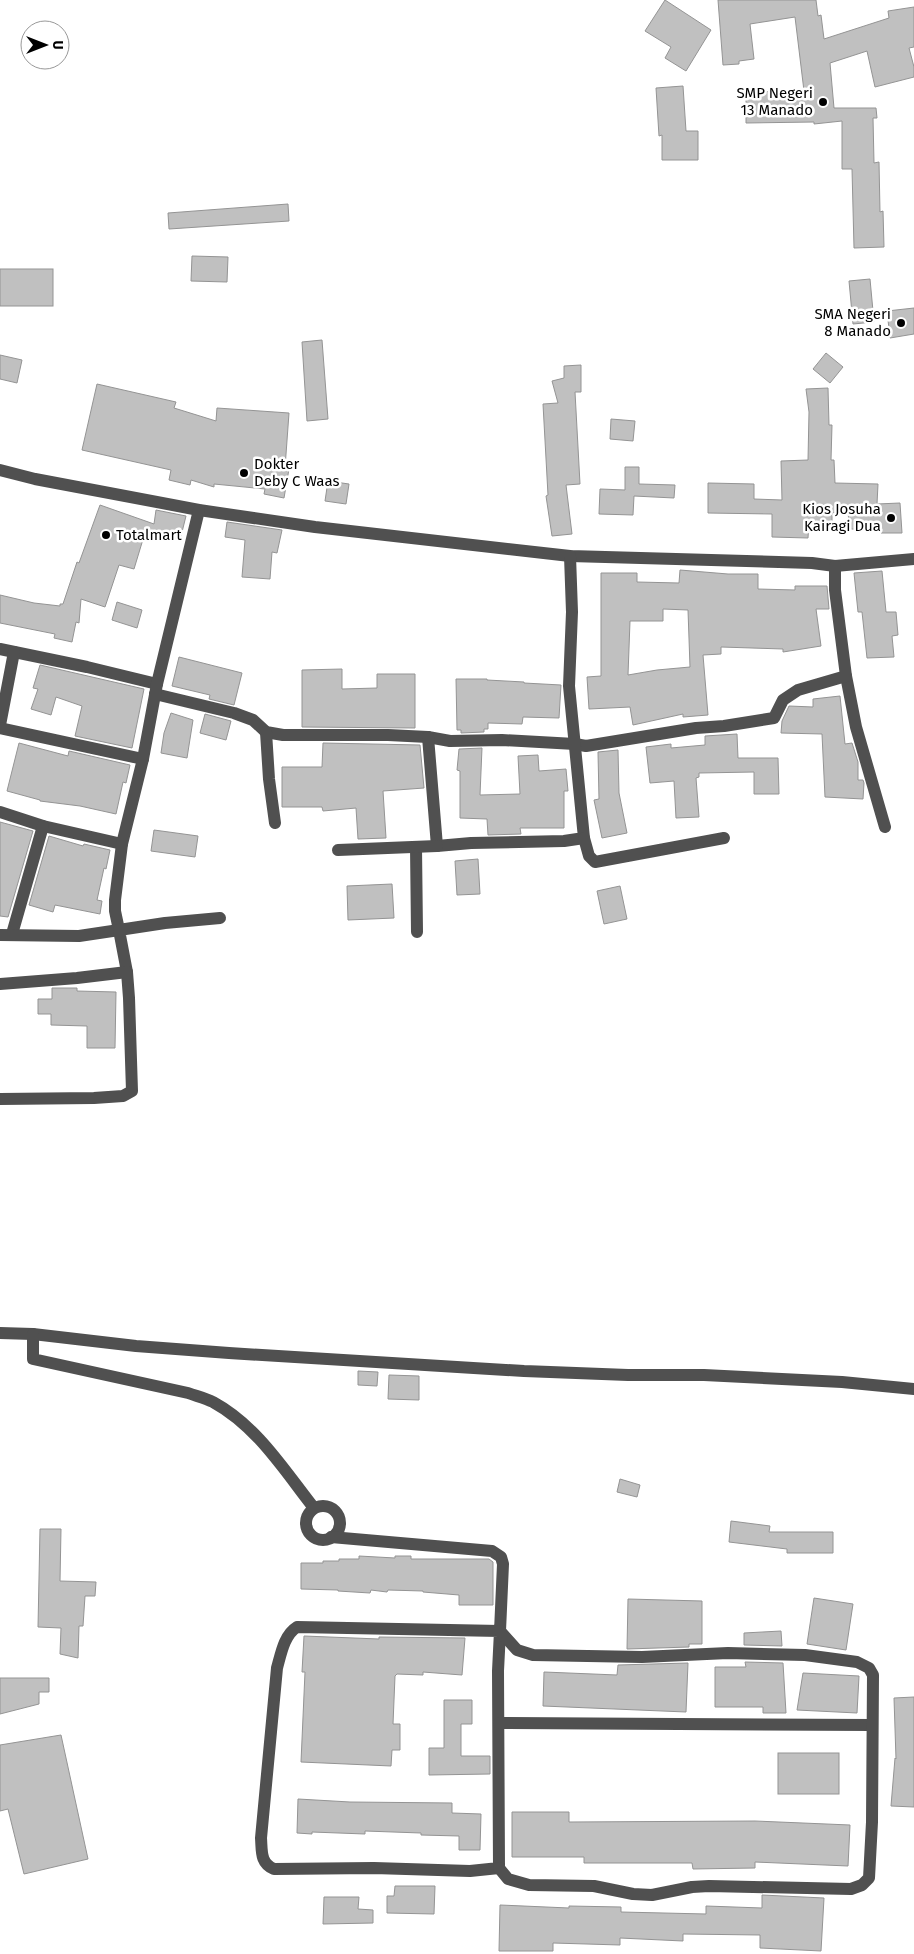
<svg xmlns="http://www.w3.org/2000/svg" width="914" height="1954" viewBox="0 0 914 1954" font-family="'Fira Sans',sans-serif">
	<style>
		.building { fill: #c0c0c0; stroke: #949494; fill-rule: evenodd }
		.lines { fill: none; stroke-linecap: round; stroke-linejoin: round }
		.minor { stroke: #505050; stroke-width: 12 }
		.poi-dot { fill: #000; stroke: #fff; stroke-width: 2 }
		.labels { text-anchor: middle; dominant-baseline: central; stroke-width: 5; stroke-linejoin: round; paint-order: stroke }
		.poi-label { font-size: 15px; fill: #000; stroke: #fff; text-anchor: end }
	</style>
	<rect width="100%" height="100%" fill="#fff"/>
	<g class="building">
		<polygon points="665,0 711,30 686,71 665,58 671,47 645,31"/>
		<polygon points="718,0 816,0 818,16 821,15 824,39 889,18 888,11 914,7 914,47 909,48 914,67 914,77 875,87 867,51 830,63 834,108 876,108 877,118 873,118 874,163 879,162 880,212 883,211 884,247 854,248 852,169 842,169 842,121 814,124 814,122 746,123 746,92 804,91 795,17 750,24 754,59 739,61 739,64 723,65"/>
		<polygon points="683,86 686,131 698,131 698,160 662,160 662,135 659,136 656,88"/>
		<polygon points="288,204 289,221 169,229 168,213"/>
		<polygon points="192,256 228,257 227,282 191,281"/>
		<rect x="0" y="269" width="53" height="37"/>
		<polygon points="870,279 874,322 853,324 849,281"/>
		<polygon points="914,308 914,334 890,338 887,311"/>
		<polygon points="322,340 328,419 307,421 302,342"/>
		<polygon points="826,353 843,367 830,383 813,369"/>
		<polygon points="0,355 22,360 17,383 0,379"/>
		<polygon points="581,365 581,392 575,392 580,484 566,485 572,534 552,536 546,496 548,495 543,404 558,403 552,381 564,378 564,366"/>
		<polygon points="97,384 176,402 174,408 216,421 217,408 289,413 285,468 289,469 284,498 264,494 265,489 214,484 214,487 191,480 190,485 169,480 171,470 82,450"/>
		<polygon points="828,388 829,425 832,425 831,460 834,460 835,483 878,484 877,504 900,503 902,533 881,533 881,530 851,529 851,523 849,523 848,512 832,513 832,523 809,522 808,538 772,537 772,514 708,513 708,483 754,484 754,499 782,500 781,461 808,460 809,412 806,389"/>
		<polygon points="611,419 635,421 633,441 610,439"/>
		<polygon points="625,467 639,467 639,484 675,485 674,498 634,496 633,515 599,514 600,489 625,490"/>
		<polygon points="328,481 349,484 346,504 325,501"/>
		<polygon points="100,505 154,524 156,510 186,516 180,540 161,535 160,539 144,536 134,569 119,565 105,607 81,599 79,623 76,622 72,642 54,638 55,634 0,623 0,595 34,603 60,606 60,604 63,604 77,562 79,563"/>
		<polygon points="227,522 282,530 277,553 272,552 270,579 242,577 245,540 225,537"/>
		<path d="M 680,570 L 728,574 L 758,574 L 758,589 L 795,590 L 795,586 L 827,586 L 829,609 L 816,609 L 821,646 L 783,652 L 783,649 L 721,647 L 721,654 L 703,655 L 708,715 L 683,717 L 683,714 L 633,725 L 630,707 L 589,709 L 587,677 L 601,676 L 601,573 L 637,573 L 637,582 L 679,583 ZM 663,609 L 688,610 L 690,667 L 657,670 L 628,675 L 630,621 L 663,621 Z"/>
		<polygon points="882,571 886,612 896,612 898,635 892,636 894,657 867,658 862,612 858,612 854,573"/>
		<polygon points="117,602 142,610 137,628 112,620"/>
		<polygon points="179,657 242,673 234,705 209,699 210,695 172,686"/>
		<polygon points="40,665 144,689 132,748 75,736 82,706 56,697 51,715 31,709 38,689 33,688"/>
		<polygon points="342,669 342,689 377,688 377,674 415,674 415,728 302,727 302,670"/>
		<polygon points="456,679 487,679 487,680 524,682 524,683 561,685 559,718 523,717 522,724 488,723 488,729 484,729 484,732 461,733 461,730 457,730"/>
		<polygon points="840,696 845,744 852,743 858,762 858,780 863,780 864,783 863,799 825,797 822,734 781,733 782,721 789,706 813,707 813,699"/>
		<polygon points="171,713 193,720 187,758 161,753 164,733"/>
		<polygon points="205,714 231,721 226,740 200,733"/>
		<polygon points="737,734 738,758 778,758 779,794 754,794 754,772 699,773 699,777 696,778 699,817 676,818 674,781 650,783 646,747 671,744 671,748 705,745 705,736"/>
		<polygon points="19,743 68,756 69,751 130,765 126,783 123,782 116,814 80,806 40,801 40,800 7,791"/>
		<polygon points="323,743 420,745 424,788 383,791 386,838 358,839 356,808 323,811 322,807 282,807 282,767 322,767"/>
		<polygon points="482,748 480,795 520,794 518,756 538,755 539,771 566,769 568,791 564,791 564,828 520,828 521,834 488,835 487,819 460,818 460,771 457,770 459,749"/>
		<polygon points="618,750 619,793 627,833 602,838 594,800 599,799 598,752"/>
		<polygon points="0,822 33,831 8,917 0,916"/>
		<polygon points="154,830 198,836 195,857 151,851"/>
		<polygon points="49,836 83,846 84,844 110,850 106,869 104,868 97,900 102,901 100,914 55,905 53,912 29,905"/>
		<polygon points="478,859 480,894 457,895 455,861"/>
		<polygon points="392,884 394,918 348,920 347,886"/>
		<polygon points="620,886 627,919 604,924 597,891"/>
		<polygon points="52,988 77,988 77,991 116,992 115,1048 87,1048 87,1026 51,1025 51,1014 38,1014 38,999 52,999"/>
		<polygon points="358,1371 378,1372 377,1386 358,1385"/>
		<polygon points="389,1375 419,1376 419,1400 388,1399"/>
		<polygon points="620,1479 640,1485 637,1497 617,1492"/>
		<polygon points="731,1521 770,1526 769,1532 833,1532 833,1553 787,1553 787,1549 729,1542"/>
		<polygon points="40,1529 61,1529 60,1581 96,1582 95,1596 85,1596 83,1626 79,1626 78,1658 60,1654 61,1628 38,1627"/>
		<polygon points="359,1556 395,1558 395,1556 411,1556 411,1559 489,1559 493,1562 493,1605 459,1605 459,1595 423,1592 423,1591 388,1590 387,1592 371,1590 370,1593 338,1591 338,1590 301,1589 301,1563 323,1563 323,1561 339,1561 339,1559 359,1559"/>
		<polygon points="814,1598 853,1604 846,1650 807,1644"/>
		<polygon points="628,1599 702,1601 702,1644 689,1644 689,1647 627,1649"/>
		<polygon points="781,1631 782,1646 744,1645 744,1633"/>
		<polygon points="304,1636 379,1639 379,1637 465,1638 462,1675 423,1672 423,1675 397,1674 395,1676 393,1724 400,1724 400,1750 392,1750 391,1766 301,1762 305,1672 302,1672"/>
		<polygon points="745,1662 783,1663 786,1713 763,1713 763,1707 715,1707 715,1667 746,1667"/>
		<polygon points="688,1663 686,1712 543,1706 544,1672 617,1675 618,1665"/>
		<polygon points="803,1673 859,1676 857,1713 797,1710"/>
		<polygon points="0,1678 49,1678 49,1692 39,1692 39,1704 0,1714"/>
		<polygon points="914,1697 914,1807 891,1806 895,1758 896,1759 894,1698"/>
		<polygon points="444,1700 472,1700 472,1724 461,1724 461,1756 490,1756 490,1774 429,1775 429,1748 444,1748"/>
		<polygon points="61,1735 88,1859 24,1874 8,1809 0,1811 0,1745"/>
		<rect x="778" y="1753" width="61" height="41"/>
		<polygon points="298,1799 350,1802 452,1803 452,1813 481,1814 480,1850 459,1850 459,1836 421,1835 421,1833 365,1831 365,1834 312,1832 312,1834 297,1833"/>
		<polygon points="512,1812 569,1812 569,1822 755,1821 850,1825 848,1866 755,1862 755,1868 693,1869 692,1863 584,1863 584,1857 512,1857"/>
		<polygon points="395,1886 435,1886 434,1914 387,1913 387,1896 394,1896"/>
		<polygon points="762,1895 824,1898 821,1951 760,1948 760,1935 683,1934 683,1941 620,1938 620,1945 553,1943 553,1951 499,1951 500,1905 569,1908 569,1906 621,1907 621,1912 706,1914 706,1906 762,1908"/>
		<polygon points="324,1897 359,1897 358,1909 373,1910 373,1923 323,1924"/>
	</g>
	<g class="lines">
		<g class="minor">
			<polyline points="0,470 35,479 199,510 315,527 570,556 812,563 835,566 914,559"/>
			<polyline points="0,649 87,667 157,684"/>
			<polyline points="846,676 856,727 885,827"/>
			<polyline points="155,694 234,713 253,720 266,732 283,735 388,735 428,737 450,741 502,740 575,744 586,746 696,728 724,726 774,718 783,700 798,690 846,676 835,590 835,566"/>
			<polyline points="0,725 14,652"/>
			<polyline points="0,728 143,759"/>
			<polyline points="266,732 269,779 275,823"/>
			<polyline points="428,737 437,846 471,843 564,841 584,838 569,686 572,612 570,556"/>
			<polyline points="0,812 43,826 122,844"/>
			<polyline points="584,838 589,856 595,862 724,838"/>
			<polyline points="416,847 417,932"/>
			<polyline points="338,850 437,846"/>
			<polyline points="12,934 43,826"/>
			<polyline points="0,935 79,936 119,930 115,911 115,900 122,844 143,759 157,684 199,510"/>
			<polyline points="127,972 119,930 165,923 220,918"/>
			<polyline points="0,984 77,978 127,972 129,998 132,1091 123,1096 94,1098 0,1099"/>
			<polyline points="0,1333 33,1334 136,1346 229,1353 524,1371 628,1375 704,1375 842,1382 914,1389"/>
			<path d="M 33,1334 L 33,1359 L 188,1393 C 196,1396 205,1398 213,1402 C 257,1426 284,1470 314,1508"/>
			<circle cx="323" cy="1523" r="17"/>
			<path d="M 331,1537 L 492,1551 L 501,1557 L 503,1564 L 500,1631 L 297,1627 C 284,1635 281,1654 277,1668 L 261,1838 C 262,1851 260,1863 274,1869 L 374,1868 L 470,1871 L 499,1868 L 498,1671 L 500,1631"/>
			<polyline points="499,1723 872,1725"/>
			<polyline points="499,1868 508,1879 529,1885 594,1886 633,1894 652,1895 692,1887 709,1886 851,1889 862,1885 869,1878 872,1822 873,1675 869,1668 857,1662 805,1655 728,1653 642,1657 533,1655 517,1650 500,1631"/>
		</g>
	</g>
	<g class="poi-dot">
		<circle cx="823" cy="102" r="5"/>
		<circle cx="901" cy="323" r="5"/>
		<circle cx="244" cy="473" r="5"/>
		<circle cx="891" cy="518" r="5"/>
		<circle cx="106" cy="535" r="5"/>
	</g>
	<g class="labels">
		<g class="poi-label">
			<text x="813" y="93">SMP Negeri<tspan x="813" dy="17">13 Manado</tspan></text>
			<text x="891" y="314">SMA Negeri<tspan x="891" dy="17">8 Manado</tspan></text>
			<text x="254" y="464" text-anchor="start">Dokter<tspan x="254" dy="17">Deby C Waas</tspan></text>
			<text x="881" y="509">Kios Josuha<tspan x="881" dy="17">Kairagi Dua</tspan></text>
			<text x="116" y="535" text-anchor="start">Totalmart</text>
		</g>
	</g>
	<g transform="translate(45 45) rotate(90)"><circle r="24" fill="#ffffff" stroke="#999999"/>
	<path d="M0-4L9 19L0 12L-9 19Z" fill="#000000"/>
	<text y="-8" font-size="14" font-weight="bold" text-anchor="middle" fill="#000000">U</text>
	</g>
</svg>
